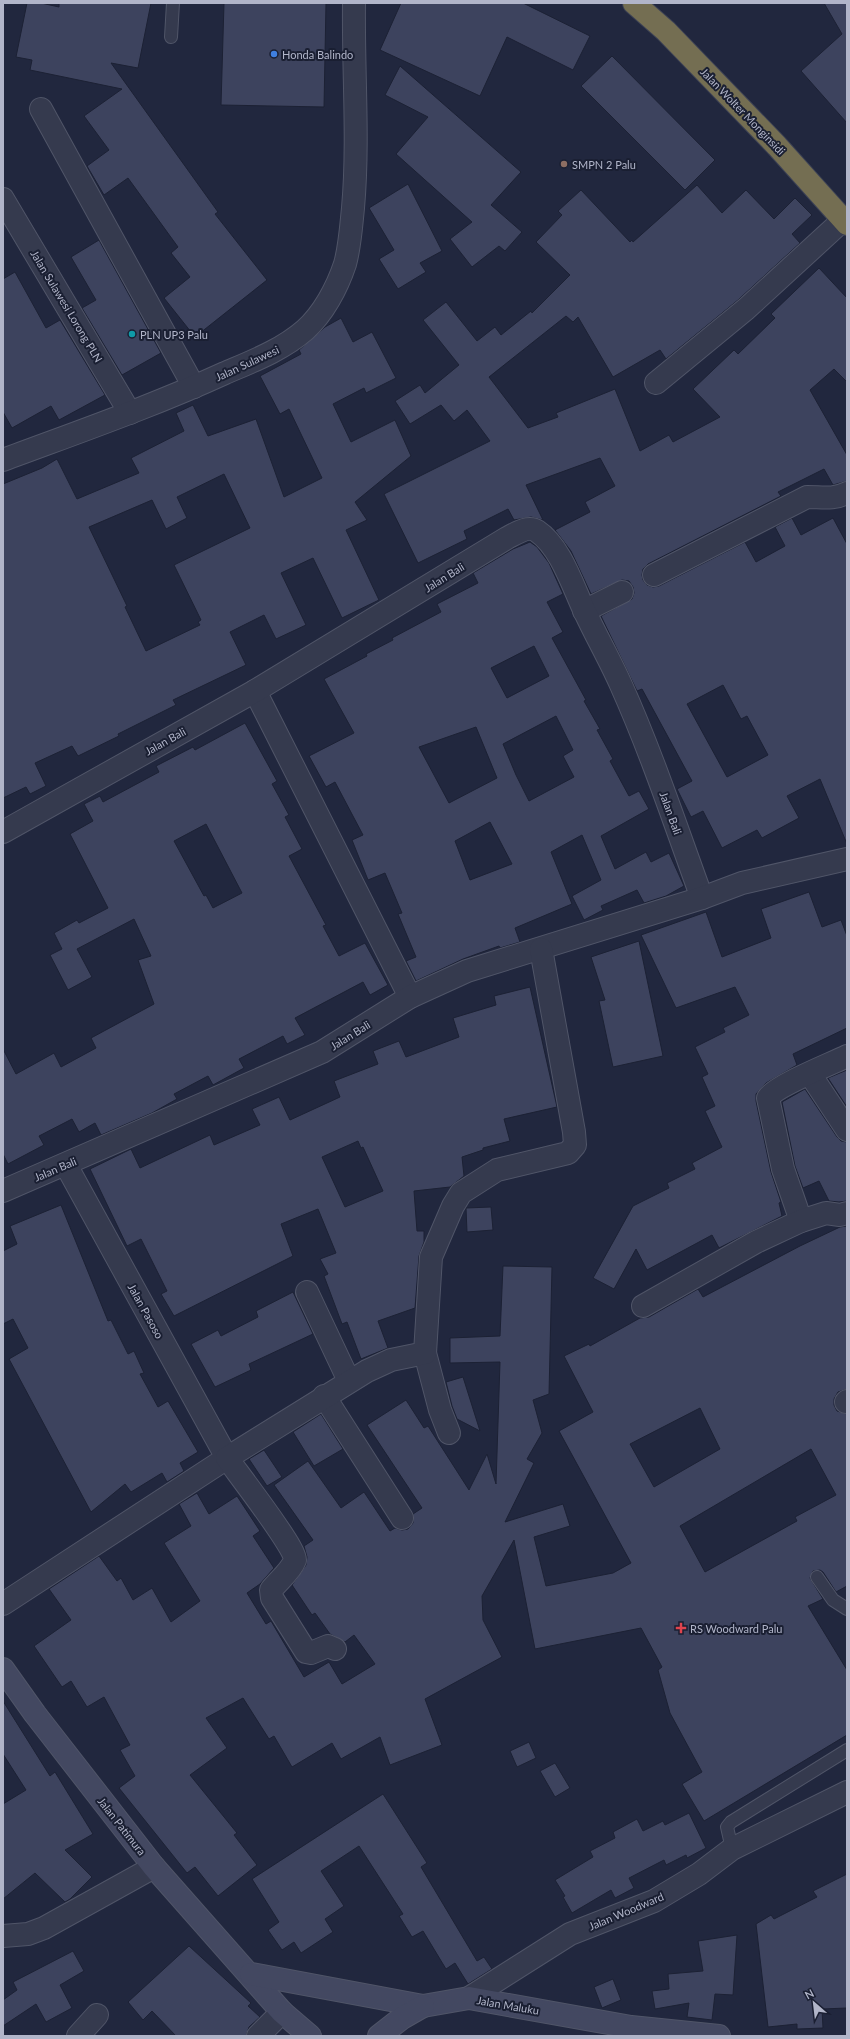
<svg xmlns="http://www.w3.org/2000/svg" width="850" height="2039" viewBox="0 0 850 2039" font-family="Lato,sans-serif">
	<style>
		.building { fill: #3d435e; stroke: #1c2134; fill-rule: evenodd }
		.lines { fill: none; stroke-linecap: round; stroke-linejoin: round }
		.lane-casing { stroke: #505568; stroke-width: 14 }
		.street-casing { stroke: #505568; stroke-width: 24 }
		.secondary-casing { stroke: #505568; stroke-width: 24 }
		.highway-casing { stroke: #3d4255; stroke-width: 24 }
		.lane { stroke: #353a4e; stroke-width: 12 }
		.street { stroke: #353a4e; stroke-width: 22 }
		.secondary { stroke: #434861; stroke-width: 22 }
		.highway { stroke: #746e52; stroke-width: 22 }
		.shop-dot { fill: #3f7fe0; stroke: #1a1f32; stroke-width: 1.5 }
		.education-dot { fill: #8d6e63; stroke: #1a1f32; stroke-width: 1.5 }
		.culture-dot { fill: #0f9aa8; stroke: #1a1f32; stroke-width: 1.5 }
		.health-dot { fill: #e0444e; stroke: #1a1f32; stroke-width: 1.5 }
		.labels { text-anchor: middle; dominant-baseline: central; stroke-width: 4; stroke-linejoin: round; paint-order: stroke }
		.poi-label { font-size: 11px; fill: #b1b5c9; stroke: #1a1f32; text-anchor: start }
		.street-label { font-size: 11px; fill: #b1b5c9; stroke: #1a1f32 }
	</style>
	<rect width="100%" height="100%" fill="#21273e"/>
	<g class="building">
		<polygon points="27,3 41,3 59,7 59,3 151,3 138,68 111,63 218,212 215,214 267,280 195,337 164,298 190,277 171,253 178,247 128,178 104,195 87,166 109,150 84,116 122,89 30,70 32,60 16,57"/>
		<polygon points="224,3 326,3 324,107 221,105"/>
		<polygon points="401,3 523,3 590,36 573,70 507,37 480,96 380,50"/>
		<polygon points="824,3 847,3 847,123 801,71 842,34"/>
		<polygon points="612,56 715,160 685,190 581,86"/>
		<polygon points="400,66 521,172 491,205 522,232 505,251 499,246 472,267 450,239 472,222 396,154 428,117 385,95"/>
		<polygon points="408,184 442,251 420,263 426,272 398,289 379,259 394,250 369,208"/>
		<path d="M 697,185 L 722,213 L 746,190 L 774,219 L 795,198 L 812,215 L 792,234 L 800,243 L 738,300 L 666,359 L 660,350 L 613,377 L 578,317 L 573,322 L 566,316 L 489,377 L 528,428 L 558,417 L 556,413 L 615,389 L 640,451 L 669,435 L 673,442 L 720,417 L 693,389 L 734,350 L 738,354 L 775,318 L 771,314 L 819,268 L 847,298 L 847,382 L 834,369 L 810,390 L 847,455 L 847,481 L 833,485 L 824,469 L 778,492 L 781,496 L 648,564 L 643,569 L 642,575 L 643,580 L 647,585 L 653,587 L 659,586 L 745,542 L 756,562 L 785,546 L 775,527 L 792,518 L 801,535 L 833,518 L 847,544 L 847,844 L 820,779 L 787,796 L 799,818 L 762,838 L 757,830 L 722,848 L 703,811 L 691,817 L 677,789 L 692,781 L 642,689 L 637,691 L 601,616 L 632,599 L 634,593 L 633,587 L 629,581 L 622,580 L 591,594 L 571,551 L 555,530 L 590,512 L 585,502 L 615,486 L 600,458 L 526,485 L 543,520 L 531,517 L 514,520 L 508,509 L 464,531 L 467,539 L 418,563 L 384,494 L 490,441 L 467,410 L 454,421 L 441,405 L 410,424 L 395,401 L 420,385 L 425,393 L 459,365 L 423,320 L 446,302 L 477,341 L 495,327 L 501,335 L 531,311 L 532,313 L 570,275 L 536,242 L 562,215 L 558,211 L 581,190 L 630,242 L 632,240 L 633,242 ZM 723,685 L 741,719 L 747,716 L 768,755 L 727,777 L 687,704 Z"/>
		<polygon points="99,240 161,353 122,375 82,308 96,300 71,257"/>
		<polygon points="15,272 46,328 60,320 105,395 59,420 51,406 12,428 3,412 3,279"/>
		<path d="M 341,318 L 353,342 L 372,332 L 396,378 L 366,393 L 364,388 L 333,404 L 351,442 L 395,420 L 411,456 L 355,502 L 367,520 L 346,530 L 379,600 L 342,618 L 313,558 L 281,573 L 306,625 L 276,639 L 264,615 L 230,632 L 246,665 L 173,700 L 176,705 L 118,734 L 119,736 L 78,756 L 72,746 L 35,763 L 46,786 L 30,794 L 26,787 L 3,798 L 3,484 L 42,468 L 57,459 L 77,499 L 139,473 L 131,458 L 184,431 L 176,413 L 193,405 L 208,436 L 256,419 L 284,497 L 322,478 L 289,409 L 280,414 L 260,376 L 301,354 L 299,350 L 325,327 ZM 224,474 L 250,528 L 174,565 L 201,620 L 198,622 L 200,625 L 146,651 L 125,607 L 127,606 L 89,527 L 152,500 L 166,529 L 187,518 L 177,497 Z"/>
		<path d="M 530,542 L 537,547 L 549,563 L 563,594 L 547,602 L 563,632 L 552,638 L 586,700 L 584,701 L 600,729 L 597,730 L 613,759 L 610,761 L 629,796 L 639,791 L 649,809 L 601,836 L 615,869 L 646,852 L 651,862 L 669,853 L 684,886 L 666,896 L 644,903 L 637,890 L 601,906 L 603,910 L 584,920 L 572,896 L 601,880 L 582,835 L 551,852 L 572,904 L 515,928 L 520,942 L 500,948 L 499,946 L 463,959 L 416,981 L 406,961 L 416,957 L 398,914 L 402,913 L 385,873 L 368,880 L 352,840 L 363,835 L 335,782 L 326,787 L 309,756 L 354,733 L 324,679 L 367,656 L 366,654 L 393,640 L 392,638 L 441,612 L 437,604 L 478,583 L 473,573 L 513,549 ZM 534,646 L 549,676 L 507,698 L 491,668 ZM 556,716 L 573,750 L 563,756 L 574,777 L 529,801 L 516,775 L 503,744 ZM 476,727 L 497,778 L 449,803 L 419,747 ZM 490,822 L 512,864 L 470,880 L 455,841 Z"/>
		<path d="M 245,723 L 277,781 L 272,784 L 289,815 L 285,817 L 302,849 L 289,856 L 326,925 L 323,926 L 339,956 L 365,943 L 388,985 L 370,995 L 363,982 L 295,1018 L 305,1035 L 287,1044 L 283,1036 L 239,1059 L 244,1068 L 213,1085 L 208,1076 L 174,1094 L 177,1099 L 152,1113 L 101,1135 L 95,1123 L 79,1132 L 72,1119 L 39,1136 L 44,1145 L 8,1164 L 3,1154 L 3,1049 L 16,1074 L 54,1053 L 61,1067 L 96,1048 L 91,1038 L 154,1004 L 138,960 L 151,956 L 134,919 L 77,949 L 92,977 L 68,990 L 50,955 L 62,949 L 54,933 L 77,920 L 79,923 L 108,908 L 70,834 L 93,821 L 84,804 L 100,796 L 103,802 L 159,772 L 156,766 L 193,747 L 195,750 ZM 206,824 L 242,893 L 213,908 L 206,895 L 204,896 L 174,841 Z"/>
		<polygon points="809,892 822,927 841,920 847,936 847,1028 793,1054 797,1065 766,1083 756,1094 756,1101 771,1172 781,1202 779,1203 782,1216 719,1248 712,1235 647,1270 636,1249 614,1289 593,1278 633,1206 669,1188 667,1183 695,1169 692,1163 722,1147 705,1111 715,1106 702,1077 708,1074 695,1047 725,1032 723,1028 749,1015 735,987 676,1008 641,935 706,912 722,957 771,938 761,909"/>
		<polygon points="639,941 663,1056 613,1067 599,1001 605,1000 591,957"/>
		<path d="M 530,987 L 557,1107 L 504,1119 L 510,1141 L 483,1148 L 483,1150 L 462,1157 L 464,1176 L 450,1187 L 414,1191 L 417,1231 L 424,1231 L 424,1242 L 419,1256 L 415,1308 L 378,1321 L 388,1348 L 361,1359 L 347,1322 L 342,1324 L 324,1276 L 328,1274 L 320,1259 L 336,1253 L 318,1209 L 281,1224 L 293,1256 L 174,1316 L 161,1294 L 167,1291 L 141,1239 L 127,1246 L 90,1169 L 131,1149 L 140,1168 L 210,1135 L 214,1145 L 260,1125 L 252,1109 L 279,1097 L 290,1120 L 340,1097 L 334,1081 L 378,1064 L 373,1051 L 399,1041 L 406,1057 L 459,1037 L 453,1018 L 496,1005 L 494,996 ZM 358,1141 L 361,1148 L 363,1147 L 383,1191 L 345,1207 L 322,1157 Z"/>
		<polygon points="847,1070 847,1107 828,1078"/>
		<polygon points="805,1089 837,1137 841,1141 847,1142 847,1201 839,1202 829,1201 819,1181 803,1188 795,1166 782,1102"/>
		<polygon points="61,1205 108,1321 111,1320 128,1354 134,1351 144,1373 140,1374 158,1407 168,1401 198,1452 180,1463 184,1471 167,1482 162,1473 131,1492 125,1484 91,1512 9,1359 28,1348 13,1319 3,1324 3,1251 17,1244 10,1226"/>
		<polygon points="491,1207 493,1230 467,1232 466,1208"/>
		<path d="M 847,1226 L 847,1389 L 838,1392 L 834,1399 L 834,1405 L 837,1411 L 847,1414 L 847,1586 L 836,1592 L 823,1572 L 820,1570 L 813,1571 L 810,1578 L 823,1599 L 808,1606 L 847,1670 L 847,1735 L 704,1821 L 682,1784 L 702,1772 L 670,1713 L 658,1670 L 662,1667 L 641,1628 L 535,1649 L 514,1540 L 482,1596 L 483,1620 L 502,1657 L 425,1699 L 442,1745 L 390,1765 L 380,1737 L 341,1759 L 332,1743 L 292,1767 L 274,1736 L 269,1739 L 243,1698 L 206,1718 L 227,1748 L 190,1775 L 237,1833 L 234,1835 L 257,1865 L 218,1896 L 195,1867 L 187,1873 L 119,1788 L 135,1776 L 120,1750 L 130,1745 L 104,1697 L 87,1707 L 71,1681 L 62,1687 L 34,1646 L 71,1620 L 49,1589 L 99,1556 L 117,1581 L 121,1578 L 133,1600 L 152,1588 L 171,1622 L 200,1601 L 164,1543 L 191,1526 L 179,1504 L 197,1493 L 209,1514 L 237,1496 L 260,1531 L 253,1536 L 274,1568 L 260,1584 L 247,1593 L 266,1624 L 271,1621 L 304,1677 L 329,1662 L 342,1684 L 375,1664 L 354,1635 L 345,1642 L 330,1634 L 315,1613 L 312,1615 L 292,1585 L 306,1565 L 307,1557 L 304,1546 L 313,1540 L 274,1485 L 308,1461 L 341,1508 L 364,1492 L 390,1531 L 395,1528 L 402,1530 L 408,1529 L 413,1523 L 413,1514 L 422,1508 L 367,1425 L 406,1400 L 424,1428 L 428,1426 L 469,1490 L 487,1454 L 496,1484 L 500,1362 L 450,1363 L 450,1338 L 500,1336 L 503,1266 L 552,1267 L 549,1394 L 533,1400 L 542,1433 L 527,1459 L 534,1463 L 505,1522 L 563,1504 L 570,1526 L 534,1537 L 546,1586 L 613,1573 L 631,1563 L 559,1431 L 593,1412 L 564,1356 L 589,1344 L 590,1346 L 640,1318 L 649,1317 L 698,1289 L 703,1297 L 800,1246 L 840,1227 ZM 700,1408 L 720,1449 L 654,1487 L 630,1444 ZM 811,1449 L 836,1495 L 795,1517 L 797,1521 L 705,1572 L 680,1526 Z"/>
		<polygon points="293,1292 313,1334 249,1364 251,1370 215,1387 191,1344 218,1330 221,1336 258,1317 256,1311"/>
		<polygon points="463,1377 480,1431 457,1419 452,1406 446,1382"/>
		<polygon points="321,1414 343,1449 314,1466 293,1432"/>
		<polygon points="264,1450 282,1477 267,1486 249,1459"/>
		<polygon points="3,1701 50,1776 55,1772 93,1834 65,1850 92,1877 70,1899 65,1902 35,1873 3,1899 3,1804 26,1790 3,1754"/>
		<polygon points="529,1742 536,1758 517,1767 510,1751"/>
		<polygon points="555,1763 570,1788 555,1797 540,1771"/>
		<polygon points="383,1794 427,1863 421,1867 477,1961 484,1957 492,1969 468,1984 455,1963 446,1969 423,1931 412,1937 399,1916 403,1914 359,1846 321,1871 344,1906 325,1919 333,1932 301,1953 294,1942 282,1950 268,1930 279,1922 252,1879"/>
		<polygon points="689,1813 706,1848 687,1858 686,1855 666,1865 664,1860 629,1878 634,1888 615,1898 611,1890 572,1913 563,1897 565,1896 555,1880 593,1857 590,1851 615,1838 613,1832 637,1819 643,1831 663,1821 665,1825"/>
		<polygon points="847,1874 847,2008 822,2009 823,2028 797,2029 797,2024 768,2027 756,1924 771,1915 774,1919 817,1897 813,1891"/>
		<polygon points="737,1935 733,1995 715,1994 712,2020 687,2017 689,2003 655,2009 652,1991 669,1989 668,1974 703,1971 698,1941"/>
		<polygon points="189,1946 251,2003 248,2006 260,2017 249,2027 246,2036 176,2036 152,2011 143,2020 128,2002"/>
		<polygon points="73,1951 84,1971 60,1985 72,2008 46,2022 36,2004 3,2026 3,2000 17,1990 13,1982"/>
		<polygon points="613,1979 621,2000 602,2008 594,1987"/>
	</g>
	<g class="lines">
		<g class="lane-casing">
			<g id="lane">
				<polyline points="171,37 173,3"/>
				<polyline points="817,1577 833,1600 847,1609"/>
				<polyline points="732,1849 727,1827 731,1822 847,1750"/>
			</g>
		</g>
		<g class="street-casing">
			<g id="street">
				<polyline points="41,109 194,387"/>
				<polyline points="3,199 130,413"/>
				<polyline points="656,383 746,309 843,220"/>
				<path d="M 3,460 C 78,432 153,406 225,373 C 253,361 282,350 305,330 C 323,314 337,288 345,264 C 350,246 351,227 353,208 C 359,140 353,71 354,3"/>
				<path d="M 654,575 L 807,497 C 822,497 833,500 847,493"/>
				<polyline points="584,611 622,592"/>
				<polyline points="255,691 410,997"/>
				<path d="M 3,832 L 255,691 L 507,538 C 515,534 528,525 537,531 C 561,547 573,587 585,612 C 596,636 610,660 621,685 C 652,754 676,827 702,898"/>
				<polyline points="810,1074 847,1130"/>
				<polyline points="3,1191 322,1052 410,997 467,971 702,898 742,883 847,859"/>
				<path d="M 801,1221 L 783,1169 L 768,1098 C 775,1086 831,1064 847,1056"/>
				<polyline points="307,1292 349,1381"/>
				<polyline points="643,1306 756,1242 801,1221 826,1213 840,1215 847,1213"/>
				<polyline points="425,1353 440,1410 449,1433"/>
				<polyline points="324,1396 402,1518"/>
				<polyline points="846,1402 847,1401"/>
				<polyline points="3,1604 227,1458 66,1165"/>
				<path d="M 335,1649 L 328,1646 L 311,1653 L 306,1652 L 272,1598 L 271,1590 C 278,1581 291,1571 295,1560 C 298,1551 236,1471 227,1458 L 367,1371 L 391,1360 L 425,1353 L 431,1257 L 453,1206 L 461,1193 L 497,1170 L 568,1153 L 575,1145 L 574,1132 L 541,949"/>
				<polyline points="3,1936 28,1934 44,1928 154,1867"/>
				<polyline points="469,1998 570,1934 654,1901 699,1874 732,1849 847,1792"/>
				<polyline points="78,2036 97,2015"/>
				<polyline points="258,2036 282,2012"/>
			</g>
		</g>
		<g class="secondary-casing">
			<g id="secondary">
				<polyline points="3,1669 35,1714 154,1867 282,2012 310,2036"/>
				<polyline points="251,1974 423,2006 469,1998 631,2027 719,2036"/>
				<polyline points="379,2036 402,2018 423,2006"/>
			</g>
		</g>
		<g class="highway-casing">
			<polyline id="highway" points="634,3 666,31 777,146 847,224"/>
		</g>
		<use href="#lane" class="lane"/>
		<use href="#street" class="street"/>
		<use href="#secondary" class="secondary"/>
		<use href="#highway" class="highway"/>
	</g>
	<circle class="shop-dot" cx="274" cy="54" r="4"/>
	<circle class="education-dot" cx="564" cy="164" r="4"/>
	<circle class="culture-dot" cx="132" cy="334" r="4"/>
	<path class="health-dot" d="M679 1622h4v4h4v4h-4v4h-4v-4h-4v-4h4z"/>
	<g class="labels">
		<g class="poi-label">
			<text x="282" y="54">Honda Balindo</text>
			<text x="572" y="164">SMPN 2 Palu</text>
			<text x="140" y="334">PLN UP3 Palu</text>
			<text x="690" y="1628">RS Woodward Palu</text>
		</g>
		<g class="street-label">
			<text transform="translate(743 111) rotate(46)">Jalan Wolter Monginsidi</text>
			<text transform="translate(67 306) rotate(59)">Jalan Sulawesi Lorong PLN</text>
			<text transform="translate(247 363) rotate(-25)">Jalan Sulawesi</text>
			<text transform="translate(444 577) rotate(-32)">Jalan Bali</text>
			<text transform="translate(165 741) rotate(-29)">Jalan Bali</text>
			<text transform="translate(671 813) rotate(70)">Jalan Bali</text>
			<text transform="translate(350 1035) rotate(-32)">Jalan Bali</text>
			<text transform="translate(55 1169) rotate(-23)">Jalan Bali</text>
			<text transform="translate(146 1311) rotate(61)">Jalan Pasoso</text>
			<text transform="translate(122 1826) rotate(52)">Jalan Patimura</text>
			<text transform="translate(626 1911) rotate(-23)">Jalan Woodward</text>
			<text transform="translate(508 2005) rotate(10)">Jalan Maluku</text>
		</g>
	</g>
	<rect width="850" height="2039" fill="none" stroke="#b1b5c9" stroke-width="8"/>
	<g transform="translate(814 2003) rotate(332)" stroke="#1a1f32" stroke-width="3" paint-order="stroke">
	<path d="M0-3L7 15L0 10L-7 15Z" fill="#b1b5c9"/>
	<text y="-6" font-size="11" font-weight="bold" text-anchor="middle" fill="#b1b5c9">N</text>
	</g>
</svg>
